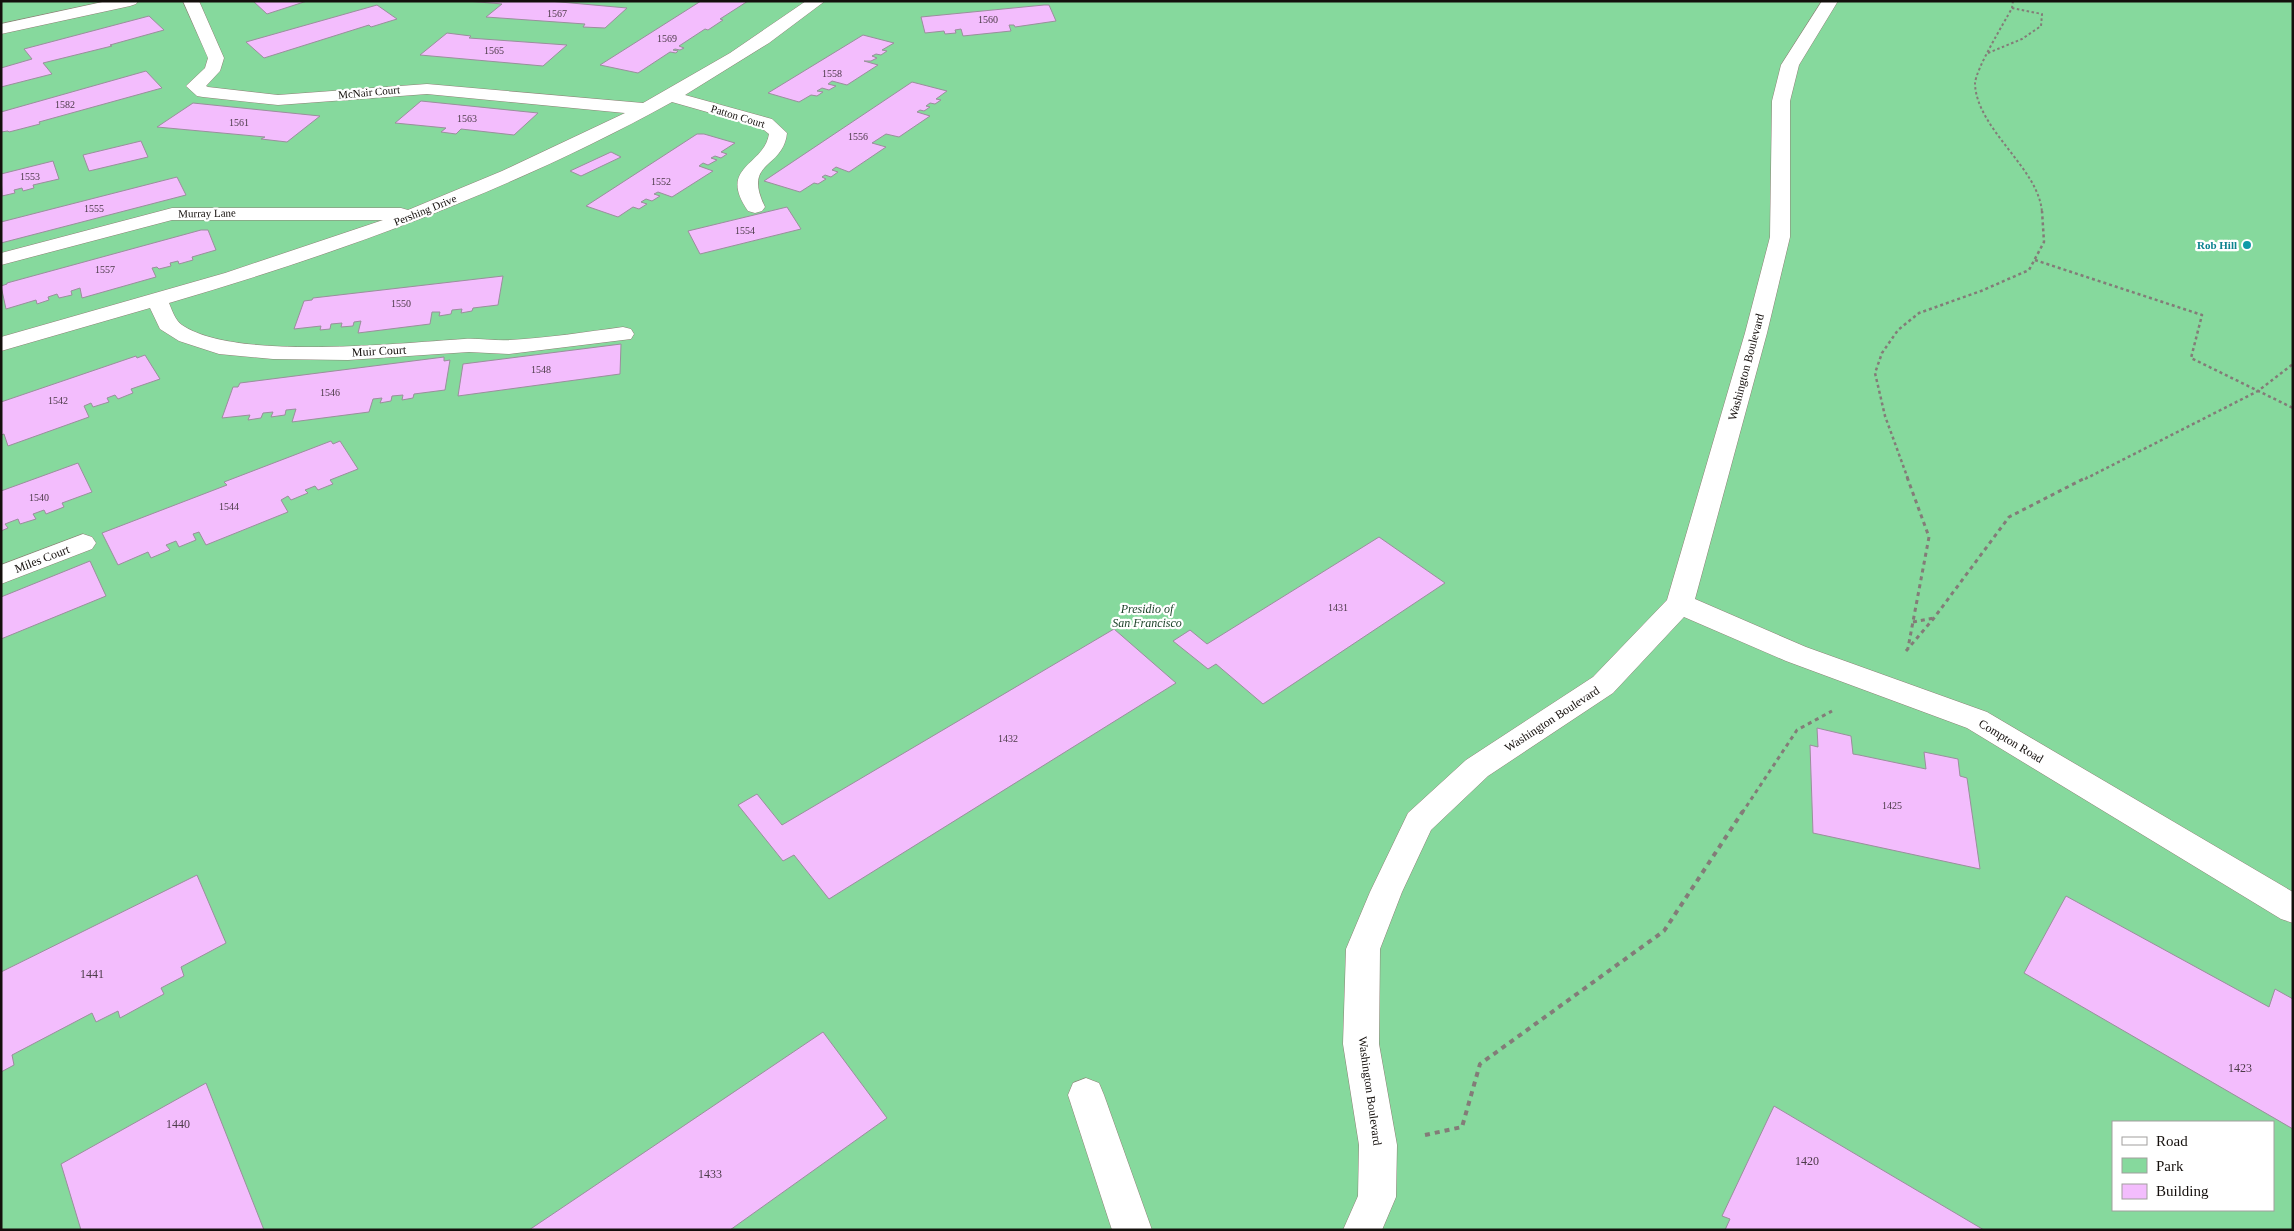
<svg xmlns="http://www.w3.org/2000/svg" width="2294" height="1231" viewBox="0 0 2294 1231" font-family="Georgia,serif">
	<style>
		.green { fill: #86d99d; fill-rule: evenodd }
		.building { fill: #f3bdfd; stroke: #9a8f9c }
		.lines { fill: none; stroke-linecap: round; stroke-linejoin: round }
		.minor-casing { stroke: #8e8076; stroke-width: 1 }
		.path-far3 { stroke: #837c78; stroke-width: 2; stroke-dasharray: 2.5 2.5; stroke-linecap: butt }
		.path-far2 { stroke: #837c78; stroke-width: 2.5; stroke-dasharray: 3 3; stroke-linecap: butt }
		.path-far1 { stroke: #837c78; stroke-width: 3; stroke-dasharray: 4 4; stroke-linecap: butt }
		.path { stroke: #837c78; stroke-width: 4; stroke-dasharray: 5 5; stroke-linecap: butt }
		.minor { fill: #fff; fill-rule: evenodd }
		.culture-dot { fill: #0f9aa8; stroke: #fff; stroke-width: 2 }
		.labels { text-anchor: middle; dominant-baseline: central; stroke-width: 4.5; stroke-linejoin: round; paint-order: stroke }
		.number-label { font-size: 10px; fill: #4c3a48 }
		.far-street-label { font-size: 11px; fill: #140f0c; stroke: #fff }
		.far-culture-label { font-size: 11px; font-weight: bold; fill: #0d838f; stroke: #fff; text-anchor: end }
		.street-label { font-size: 12px; fill: #140f0c; stroke: #fff }
		.park-label { font-size: 12px; font-style: italic; fill: #173e24; stroke: #fff }
		.near-number-label { font-size: 12px; fill: #4c3a48 }
	</style>
	<rect width="100%" height="100%" fill="#fff5ef"/>
	<path class="green" d="M 1,1 L 2293,1 L 2293,1230 L 1,1230 ZM 2113,1122 L 2273,1122 L 2273,1210 L 2113,1210 Z"/>
	<g class="building">
		<polygon points="253,1 307,1 267,14"/>
		<polygon points="467,1 549,1 627,8 605,28 583,27 585,24 486,17 502,4"/>
		<polygon points="701,1 748,1 720,19 723,20 708,30 705,29 679,46 684,48 680,50 675,49 673,50 678,51 676,53 670,52 638,73 600,65"/>
		<polygon points="377,5 397,19 371,27 369,25 264,58 246,42"/>
		<polygon points="1044,5 1049,5 1056,21 1015,27 1014,25 1009,25 1011,31 963,36 961,29 955,30 956,33 945,34 944,31 925,33 921,17"/>
		<polygon points="149,16 164,30 110,45 112,46 43,63 52,74 1,87 1,68 32,59 24,49"/>
		<polygon points="447,33 471,36 469,38 567,45 543,66 420,55"/>
		<polygon points="863,35 894,43 882,50 887,51 881,55 876,54 872,56 877,58 871,61 864,61 878,65 847,85 832,81 828,84 836,86 829,90 822,88 817,91 823,92 817,96 811,95 799,102 768,93"/>
		<polygon points="146,71 162,88 39,122 40,124 9,132 8,131 1,132 1,112"/>
		<polygon points="912,82 947,91 936,99 941,100 935,104 930,103 926,106 930,107 924,111 920,110 917,112 930,116 899,137 886,134 872,143 886,147 849,172 836,167 832,170 838,172 831,177 825,175 822,177 826,179 818,184 814,183 800,192 764,181"/>
		<polygon points="421,101 538,113 514,135 461,129 456,134 441,132 446,128 395,123"/>
		<polygon points="193,103 320,116 287,142 261,139 265,137 157,127"/>
		<polygon points="697,134 704,134 735,143 721,152 727,154 721,158 715,156 711,158 717,160 708,165 703,163 699,166 713,171 672,197 658,192 654,194 660,196 652,201 646,199 641,202 647,204 639,209 633,207 618,217 586,206"/>
		<polygon points="141,141 148,157 89,171 83,155"/>
		<polygon points="611,152 621,157 581,176 570,171"/>
		<polygon points="53,161 59,179 33,185 34,188 23,191 22,188 14,190 15,193 2,196 1,174"/>
		<polygon points="177,177 186,195 1,243 1,222"/>
		<polygon points="787,207 801,229 700,254 688,231"/>
		<polygon points="201,230 208,230 216,250 192,257 193,260 179,264 178,261 170,263 171,266 159,269 157,267 152,268 156,277 82,298 80,288 71,291 72,295 59,298 57,294 48,297 49,300 37,304 36,300 6,309 1,286 7,284 7,283"/>
		<polygon points="503,276 498,305 473,308 472,311 461,313 462,309 452,310 451,314 439,316 440,312 432,312 430,324 358,333 361,321 354,322 353,326 341,327 342,323 331,324 330,329 320,330 321,326 294,329 304,301 312,300 313,298"/>
		<polygon points="621,344 620,374 458,396 463,364"/>
		<polygon points="145,355 160,379 131,389 133,393 118,399 115,395 107,398 109,402 93,407 91,403 84,406 89,417 8,446 4,434 1,435 1,402 136,356 137,358"/>
		<polygon points="444,357 444,361 450,360 445,390 414,394 413,398 402,400 403,395 392,396 391,401 380,403 382,398 373,399 369,412 292,422 296,409 286,410 285,415 271,417 273,412 263,413 261,418 248,420 250,415 222,418 233,387 238,387 240,383"/>
		<polygon points="331,441 333,444 340,441 358,469 330,480 333,484 318,490 315,486 305,490 308,493 291,500 288,496 281,500 288,512 206,545 199,532 193,534 196,540 179,547 176,541 166,545 170,550 151,558 148,552 118,565 102,533 227,485 224,482"/>
		<polygon points="78,463 92,492 62,503 64,507 46,514 44,510 33,514 36,519 20,524 18,519 5,524 8,528 1,531 1,491"/>
		<polygon points="1379,537 1445,583 1263,704 1216,664 1208,669 1173,641 1190,630 1207,644"/>
		<polygon points="90,561 106,596 1,639 1,597"/>
		<polygon points="1114,629 1176,683 829,899 794,855 783,861 738,805 757,794 782,825"/>
		<polygon points="1817,728 1851,736 1853,754 1859,755 1926,769 1924,752 1958,759 1960,776 1967,778 1980,869 1813,833 1810,745 1818,747"/>
		<polygon points="197,875 226,943 181,967 184,976 161,988 164,994 120,1018 118,1011 96,1022 92,1013 12,1055 14,1065 1,1072 1,972"/>
		<polygon points="2066,896 2269,1007 2275,989 2293,999 2293,1129 2024,973"/>
		<polygon points="823,1032 887,1118 730,1230 529,1230"/>
		<polygon points="206,1083 264,1230 81,1230 61,1164"/>
		<polygon points="1774,1106 1984,1230 1725,1230 1730,1219 1722,1216"/>
	</g>
	<g class="lines">
		<g class="minor-casing">
			<g id="minor">
				<polygon points="107,1 138,1 136,4 130,6 1,34 1,24"/>
				<path d="M 183,1 L 199,1 L 224,58 L 220,71 L 206,86 L 208,87 L 278,95 L 427,84 L 643,103 L 730,53 L 806,1 L 825,1 L 769,43 L 685,95 L 772,119 L 787,133 C 783,170 742,160 765,207 L 762,211 L 755,213 L 748,211 C 717,166 764,166 769,134 L 760,127 L 672,102 C 513,190 343,252 169,303 C 172,310 175,320 182,325 C 235,361 399,343 464,339 C 479,338 495,341 510,340 C 547,338 586,332 623,327 L 631,329 L 634,334 L 631,339 L 509,354 L 469,352 L 348,360 L 273,359 L 219,354 L 179,341 L 160,329 L 150,308 L 1,351 L 1,337 L 225,273 L 383,220 L 172,220 L 1,265 L 1,253 L 172,208 L 401,208 L 408,210 L 502,171 L 625,113 L 427,94 L 278,105 L 203,97 L 197,96 L 186,86 L 205,68 L 208,58 Z"/>
				<polygon points="1822,1 1838,1 1799,65 1790,101 1790,237 1767,333 1695,599 1806,647 1987,712 2293,892 2293,923 2281,919 1967,728 1786,661 1684,617 1613,693 1488,776 1431,830 1402,892 1380,949 1379,1044 1397,1145 1396,1197 1382,1230 1343,1230 1358,1196 1359,1145 1343,1044 1346,949 1370,892 1408,813 1466,760 1593,677 1667,600 1745,333 1770,237 1772,101 1781,65"/>
				<polygon points="83,534 92,537 96,543 92,549 1,584 1,565"/>
				<polygon points="1086,1078 1099,1083 1104,1095 1152,1230 1112,1230 1068,1095 1073,1083"/>
			</g>
		</g>
		<g class="path-far3">
			<path d="M 2013,1 L 2012,8 C 2004,23 1975,70 1975,84 C 1977,130 2040,169 2042,213"/>
			<polyline points="1988,53 2022,39 2041,26 2042,14 2012,8"/>
		</g>
		<g class="path-far2">
			<polyline points="2035,260 2202,315 2191,358 2293,408"/>
			<polyline points="1908,479 1885,416 1875,373 1882,353 1898,330 1919,313 1981,291 2029,270 2044,242 2042,211"/>
			<polyline points="2085,479 2258,391 2293,364"/>
		</g>
		<g class="path-far1">
			<polyline points="1907,477 1929,537 1908,648"/>
			<polyline points="1913,622 1934,618"/>
			<polyline points="1906,651 1934,618 2009,517 2087,477"/>
			<polyline points="1742,813 1797,730 1832,711"/>
		</g>
		<polyline class="path" points="1425,1135 1462,1127 1480,1064 1664,931 1743,811"/>
		<use href="#minor" class="minor"/>
	</g>
	<circle class="culture-dot" cx="2247" cy="245" r="5"/>
	<g class="labels">
		<g class="number-label">
			<text x="557" y="13">1567</text>
			<text x="988" y="19">1560</text>
			<text x="667" y="38">1569</text>
			<text x="494" y="50">1565</text>
			<text x="832" y="73">1558</text>
			<text x="65" y="104">1582</text>
			<text x="467" y="118">1563</text>
			<text x="239" y="122">1561</text>
			<text x="858" y="136">1556</text>
			<text x="30" y="176">1553</text>
			<text x="661" y="181">1552</text>
			<text x="94" y="208">1555</text>
			<text x="745" y="230">1554</text>
			<text x="105" y="269">1557</text>
			<text x="401" y="303">1550</text>
			<text x="541" y="369">1548</text>
			<text x="330" y="392">1546</text>
			<text x="58" y="400">1542</text>
			<text x="39" y="497">1540</text>
			<text x="229" y="506">1544</text>
			<text x="1338" y="607">1431</text>
			<text x="1008" y="738">1432</text>
			<text x="1892" y="805">1425</text>
		</g>
		<g class="far-street-label">
			<text transform="translate(369 92) rotate(-5)">McNair Court</text>
			<text transform="translate(738 116) rotate(17)">Patton Court</text>
			<text transform="translate(425 210) rotate(-22)">Pershing Drive</text>
			<text transform="translate(207 213) rotate(-1)">Murray Lane</text>
		</g>
		<g class="far-culture-label">
			<text x="2237" y="245">Rob Hill</text>
		</g>
		<g class="street-label">
			<text transform="translate(379 351) rotate(-3)">Muir Court</text>
			<text transform="translate(1746 367) rotate(-75)">Washington Boulevard</text>
			<text transform="translate(42 559) rotate(-21)">Miles Court</text>
			<text transform="translate(1552 719) rotate(-33)">Washington Boulevard</text>
			<text transform="translate(2011 741) rotate(31)">Compton Road</text>
			<text transform="translate(1370 1091) rotate(82)">Washington Boulevard</text>
		</g>
		<g class="park-label">
			<text x="1147" y="609">Presidio of<tspan x="1147" dy="14">San Francisco</tspan></text>
		</g>
		<g class="near-number-label">
			<text x="92" y="974">1441</text>
			<text x="2240" y="1068">1423</text>
			<text x="178" y="1124">1440</text>
			<text x="1807" y="1161">1420</text>
			<text x="710" y="1174">1433</text>
		</g>
	</g>
	<rect width="2294" height="1231" fill="none" stroke="#140f0c" stroke-width="5"/>
	<rect x="2112" y="1121" width="162" height="90" fill="#ffffff" stroke="#a19f9e"/>
	<rect x="2122" y="1137" width="25" height="8" fill="#ffffff" stroke="#a19f9e"/>
	<text x="2156" y="1146" font-size="15" fill="#140f0c">Road</text>
	<rect x="2122" y="1158" width="25" height="15" fill="#86d99d" stroke="#a19f9e"/>
	<text x="2156" y="1171" font-size="15" fill="#140f0c">Park</text>
	<rect x="2122" y="1184" width="25" height="15" fill="#f3bdfd" stroke="#a19f9e"/>
	<text x="2156" y="1196" font-size="15" fill="#140f0c">Building</text>
</svg>
